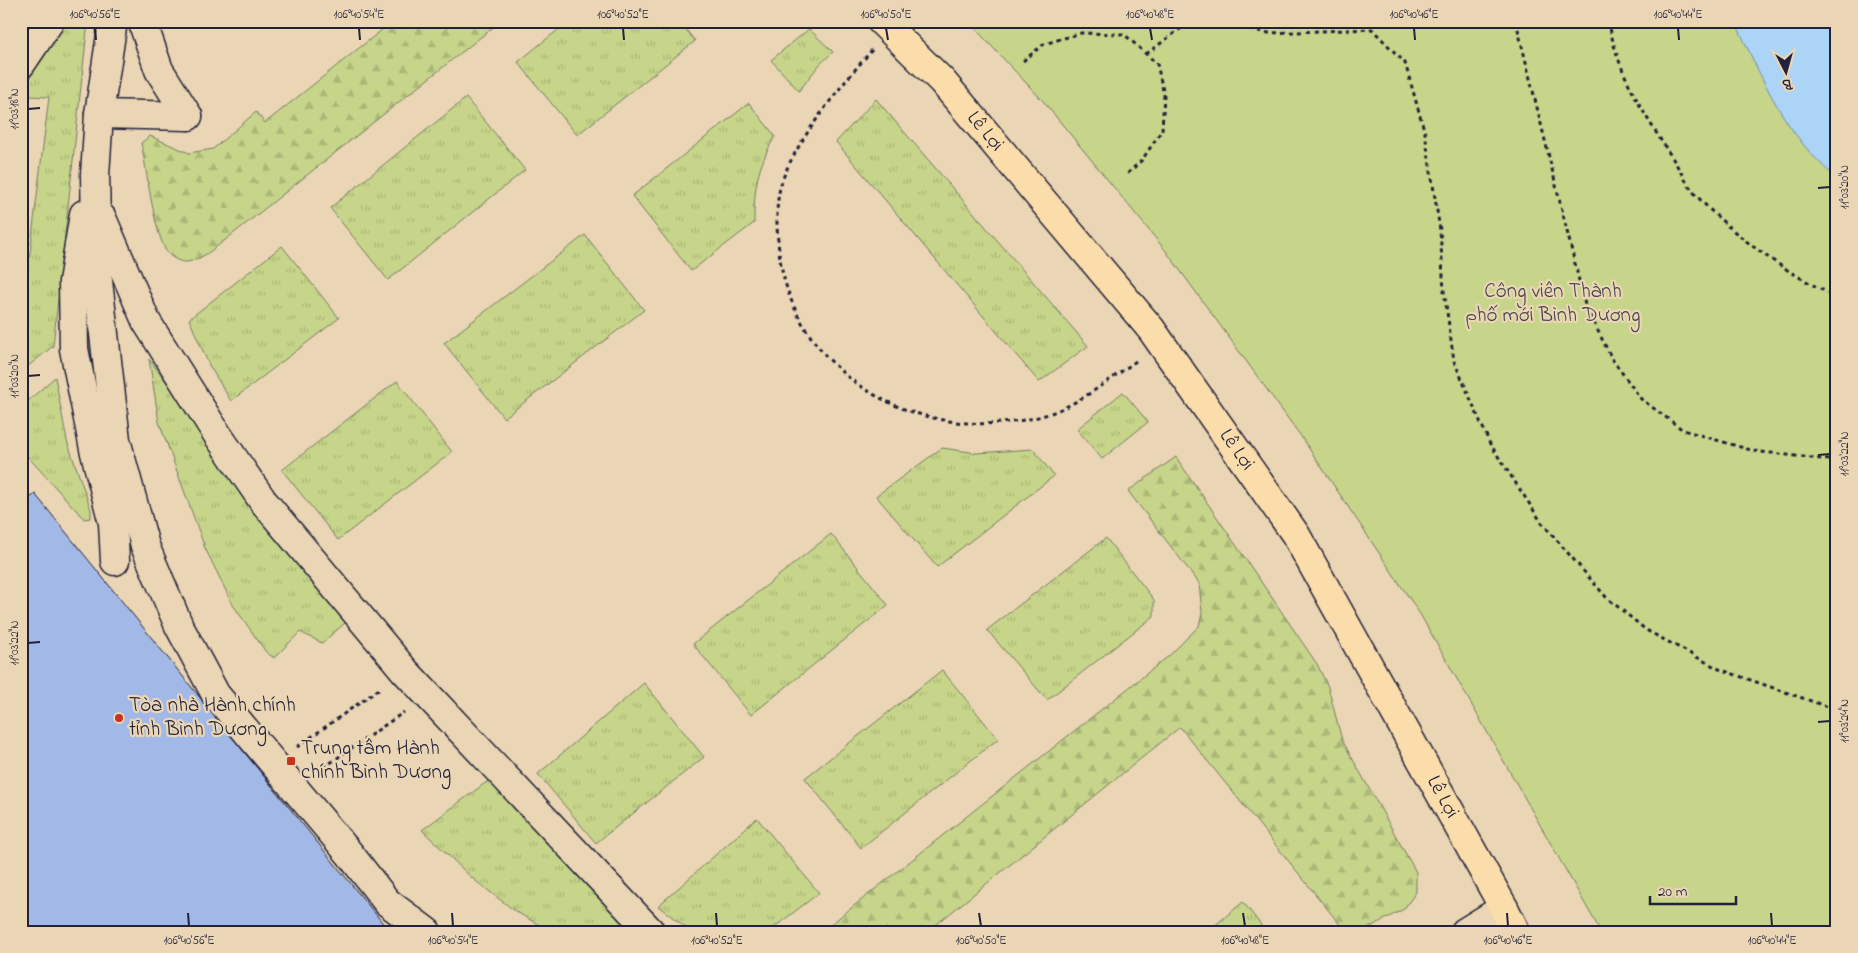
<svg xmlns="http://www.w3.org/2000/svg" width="1858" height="953" viewBox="0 0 1858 953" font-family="'Indie Flower',sans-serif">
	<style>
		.grass { fill: url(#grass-tufts); stroke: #747c62 }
		.forest { fill: url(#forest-firs); stroke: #747c62 }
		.green { fill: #c6d589; stroke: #747c62 }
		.water { fill: #abd4f6; stroke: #748dab }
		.building { fill: #a2b9e7; stroke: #22223b }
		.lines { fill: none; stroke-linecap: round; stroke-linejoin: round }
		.minor-casing { stroke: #22223b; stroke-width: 31 }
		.major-casing { stroke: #22223b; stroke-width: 31 }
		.path { stroke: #22223b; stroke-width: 3; stroke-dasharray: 4 4; stroke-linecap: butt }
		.minor { stroke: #ead5b4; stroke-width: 28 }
		.major { stroke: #fbddab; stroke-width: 28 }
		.ticks { fill: none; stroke: #22223b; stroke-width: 2 }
		.poi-dot { fill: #c8321e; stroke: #ead5b4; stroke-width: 2 }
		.labels { text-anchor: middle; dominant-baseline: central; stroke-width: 4.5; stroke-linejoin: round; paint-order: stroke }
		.street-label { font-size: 21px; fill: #22223b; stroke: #ead5b4 }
		.park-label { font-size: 21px; fill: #43464b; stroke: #ead5b4 }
		.poi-label { font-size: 21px; fill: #22223b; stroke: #ead5b4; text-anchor: start }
		.neatline { fill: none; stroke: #22223b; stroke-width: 2 }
		.ticks-label { font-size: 12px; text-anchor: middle; fill: #22223b }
	</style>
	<defs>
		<pattern id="grass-tufts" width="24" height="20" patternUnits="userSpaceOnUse" patternTransform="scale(1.25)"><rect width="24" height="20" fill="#c6d589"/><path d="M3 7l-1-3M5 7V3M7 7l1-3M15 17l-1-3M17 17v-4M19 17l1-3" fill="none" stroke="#aab777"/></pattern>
		<pattern id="forest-firs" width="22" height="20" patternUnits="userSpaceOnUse" patternTransform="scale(1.25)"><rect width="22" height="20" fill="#c6d589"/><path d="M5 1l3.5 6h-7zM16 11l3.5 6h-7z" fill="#aab777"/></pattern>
	</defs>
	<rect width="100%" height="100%" fill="#ead5b4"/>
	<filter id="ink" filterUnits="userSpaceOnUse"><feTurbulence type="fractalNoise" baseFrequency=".02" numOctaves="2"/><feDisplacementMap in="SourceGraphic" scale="10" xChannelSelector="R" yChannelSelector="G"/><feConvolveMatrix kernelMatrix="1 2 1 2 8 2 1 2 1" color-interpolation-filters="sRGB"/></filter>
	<g filter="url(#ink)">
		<g class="grass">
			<polygon points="62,21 88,21 53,346 21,372 21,304 24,302 49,97 29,96 25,90 27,83"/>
			<polygon points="569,21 679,21 695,41 577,135 518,62"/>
			<polygon points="809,29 833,52 819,65 799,91 771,60"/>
			<polygon points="466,98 525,170 388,280 330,208"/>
			<polygon points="876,99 1088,346 1039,382 836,142"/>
			<path d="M 749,103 L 775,136 C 757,169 754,186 754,223 L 691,271 L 632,196 Z"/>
			<polygon points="585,235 644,310 504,418 444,343"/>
			<polygon points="282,246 339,318 231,401 209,365 189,319"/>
			<polygon points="149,359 346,622 322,643 300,632 274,658 266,652 233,605 205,548 159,422"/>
			<polygon points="55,377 67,441 91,510 91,518 84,519 21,449 21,407"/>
			<polygon points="397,381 452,452 338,540 282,470"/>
			<polygon points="1123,392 1148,422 1102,459 1077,429"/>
			<polygon points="942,448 977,453 1033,449 1054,476 937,567 876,496"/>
			<polygon points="831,534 888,605 751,715 693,644"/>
			<polygon points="1106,538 1154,600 1154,616 1047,700 987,630"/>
			<polygon points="942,670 998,739 861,848 805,778"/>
			<polygon points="644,683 704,757 596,843 538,774"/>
			<polygon points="492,778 632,932 551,932 515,911 472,878 422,830"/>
			<polygon points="757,818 819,893 768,932 692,932 658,906"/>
			<polygon points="1243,902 1261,925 1261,932 1207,932"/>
		</g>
		<g class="forest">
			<path d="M 393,21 L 501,21 L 224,241 C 213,249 201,260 187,262 C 179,263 168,256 165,249 C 153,226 147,170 141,143 L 150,136 L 189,153 L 213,149 L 256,112 L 265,123 Z"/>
			<polygon points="1176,457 1317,664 1328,687 1342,740 1416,872 1416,892 1404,909 1361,932 1346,932 1180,727 927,932 821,932 1170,655 1199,626 1202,613 1199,583 1128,491"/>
		</g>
		<polygon class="green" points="968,21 1837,21 1837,932 1601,932 1420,614 1300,435 1166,251 1043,101"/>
		<path class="water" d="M 1735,21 L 1837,21 L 1837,178 C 1787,139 1761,77 1735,21 Z"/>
		<g class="building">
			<polygon points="21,21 41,21 21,56"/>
			<polygon points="35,494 390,932 21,932 21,505"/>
		</g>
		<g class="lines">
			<g class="minor-casing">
				<g id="minor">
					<polyline points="113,21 99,114 95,175 97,272 116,440 145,546 179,626 216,695 349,853 387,902 427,932"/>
					<polyline points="142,21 159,70 188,116"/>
					<polyline points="21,64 50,21"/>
					<polyline points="99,114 188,116"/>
					<polyline points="84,214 73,282 74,349 94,449 113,523 115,561"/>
					<polyline points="102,218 146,321 217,434 263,501 405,671 651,932"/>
					<polyline points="1465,932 1504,908"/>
				</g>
			</g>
			<g class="major-casing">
				<g id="major">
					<path id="s1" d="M 881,21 L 942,81 L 1151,329 L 1296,535 L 1504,908 L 1516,932"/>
				</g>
			</g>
			<g class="path">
				<polyline points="1203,21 1269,33 1372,29 1405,63 1425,133 1440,230 1444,291 1454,361 1490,444 1542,523 1606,597 1646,630 1719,669 1837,710"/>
				<polyline points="1516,21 1585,305 1612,359 1641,399 1683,430 1754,451 1837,461"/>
				<path d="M 1609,21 C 1616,72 1646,117 1673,159 C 1680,170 1687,184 1695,194 C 1732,235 1787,274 1837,297"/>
				<path d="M 872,50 C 844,82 790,147 780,188 C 775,209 777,237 780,259 C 799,379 921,444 1034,418 C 1074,409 1106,382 1139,359"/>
				<polyline points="1146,54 1191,21"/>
				<polyline points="1023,61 1044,44 1081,33 1124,34 1157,64 1164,95 1162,130 1142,160 1126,175"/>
				<polyline points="297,747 382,687"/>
				<polyline points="317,772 404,712"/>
			</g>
			<use href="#minor" class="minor"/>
			<use href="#major" class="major"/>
		</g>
	</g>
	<path class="ticks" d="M 95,28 L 96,40M 359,28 L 360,40M 623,28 L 624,40M 886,28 L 888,40M 1150,28 L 1152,40M 1414,28 L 1415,40M 1678,28 L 1679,40M 28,109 L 40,108M 1818,188 L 1830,187M 28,376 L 40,375M 1818,455 L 1830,454M 28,643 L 40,642M 1818,722 L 1830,721M 188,913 L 189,926M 452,913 L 453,926M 716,913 L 717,926M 979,913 L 981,926M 1243,913 L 1245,926M 1507,913 L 1508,926M 1771,913 L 1772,926"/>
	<g class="poi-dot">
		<circle cx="119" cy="718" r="5"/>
		<rect x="286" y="756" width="10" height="10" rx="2.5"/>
	</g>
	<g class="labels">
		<g class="street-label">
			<text stroke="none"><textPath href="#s1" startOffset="152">Lê Lợi</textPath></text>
			<text stroke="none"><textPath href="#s1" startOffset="558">Lê Lợi</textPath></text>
			<text stroke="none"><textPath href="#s1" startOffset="962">Lê Lợi</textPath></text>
		</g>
		<g class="park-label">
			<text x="1553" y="292">Công viên Thành<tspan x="1553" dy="24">phố mới Bình Dương</tspan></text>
		</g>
		<g class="poi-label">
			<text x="129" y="706">Tòa nhà Hành chính<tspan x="129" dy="24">tỉnh Bình Dương</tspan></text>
			<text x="301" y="749">Trung tâm Hành<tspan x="301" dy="24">chính Bình Dương</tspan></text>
		</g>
	</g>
	<rect width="1858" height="953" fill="none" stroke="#ead5b4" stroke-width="55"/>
	<g transform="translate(1786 72) rotate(174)" stroke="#ead5b4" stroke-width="4" paint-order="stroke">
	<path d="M0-4L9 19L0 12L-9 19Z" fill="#22223b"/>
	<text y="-8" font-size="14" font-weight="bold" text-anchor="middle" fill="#22223b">B</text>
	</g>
	<path d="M1650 896v8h86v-8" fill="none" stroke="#22223b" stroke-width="2.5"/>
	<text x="1658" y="896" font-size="15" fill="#22223b" stroke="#ead5b4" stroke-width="4" paint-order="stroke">20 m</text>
	<rect x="28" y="28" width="1802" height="898" class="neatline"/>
	<g class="ticks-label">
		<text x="95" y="18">106°40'56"E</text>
		<text x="359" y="18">106°40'54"E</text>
		<text x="623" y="18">106°40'52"E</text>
		<text x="886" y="18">106°40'50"E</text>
		<text x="1150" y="18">106°40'48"E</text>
		<text x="1414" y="18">106°40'46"E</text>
		<text x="1678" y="18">106°40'44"E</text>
		<text transform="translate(14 109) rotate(-90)" y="4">11°03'18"N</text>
		<text transform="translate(1844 187) rotate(-90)" y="4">11°03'20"N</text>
		<text transform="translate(14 376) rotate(-90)" y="4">11°03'20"N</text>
		<text transform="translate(1844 454) rotate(-90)" y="4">11°03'22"N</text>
		<text transform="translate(14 643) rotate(-90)" y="4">11°03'22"N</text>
		<text transform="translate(1844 721) rotate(-90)" y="4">11°03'24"N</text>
		<text x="189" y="944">106°40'56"E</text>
		<text x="453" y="944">106°40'54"E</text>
		<text x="717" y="944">106°40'52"E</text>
		<text x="981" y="944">106°40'50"E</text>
		<text x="1245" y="944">106°40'48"E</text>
		<text x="1508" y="944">106°40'46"E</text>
		<text x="1772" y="944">106°40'44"E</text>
	</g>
</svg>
